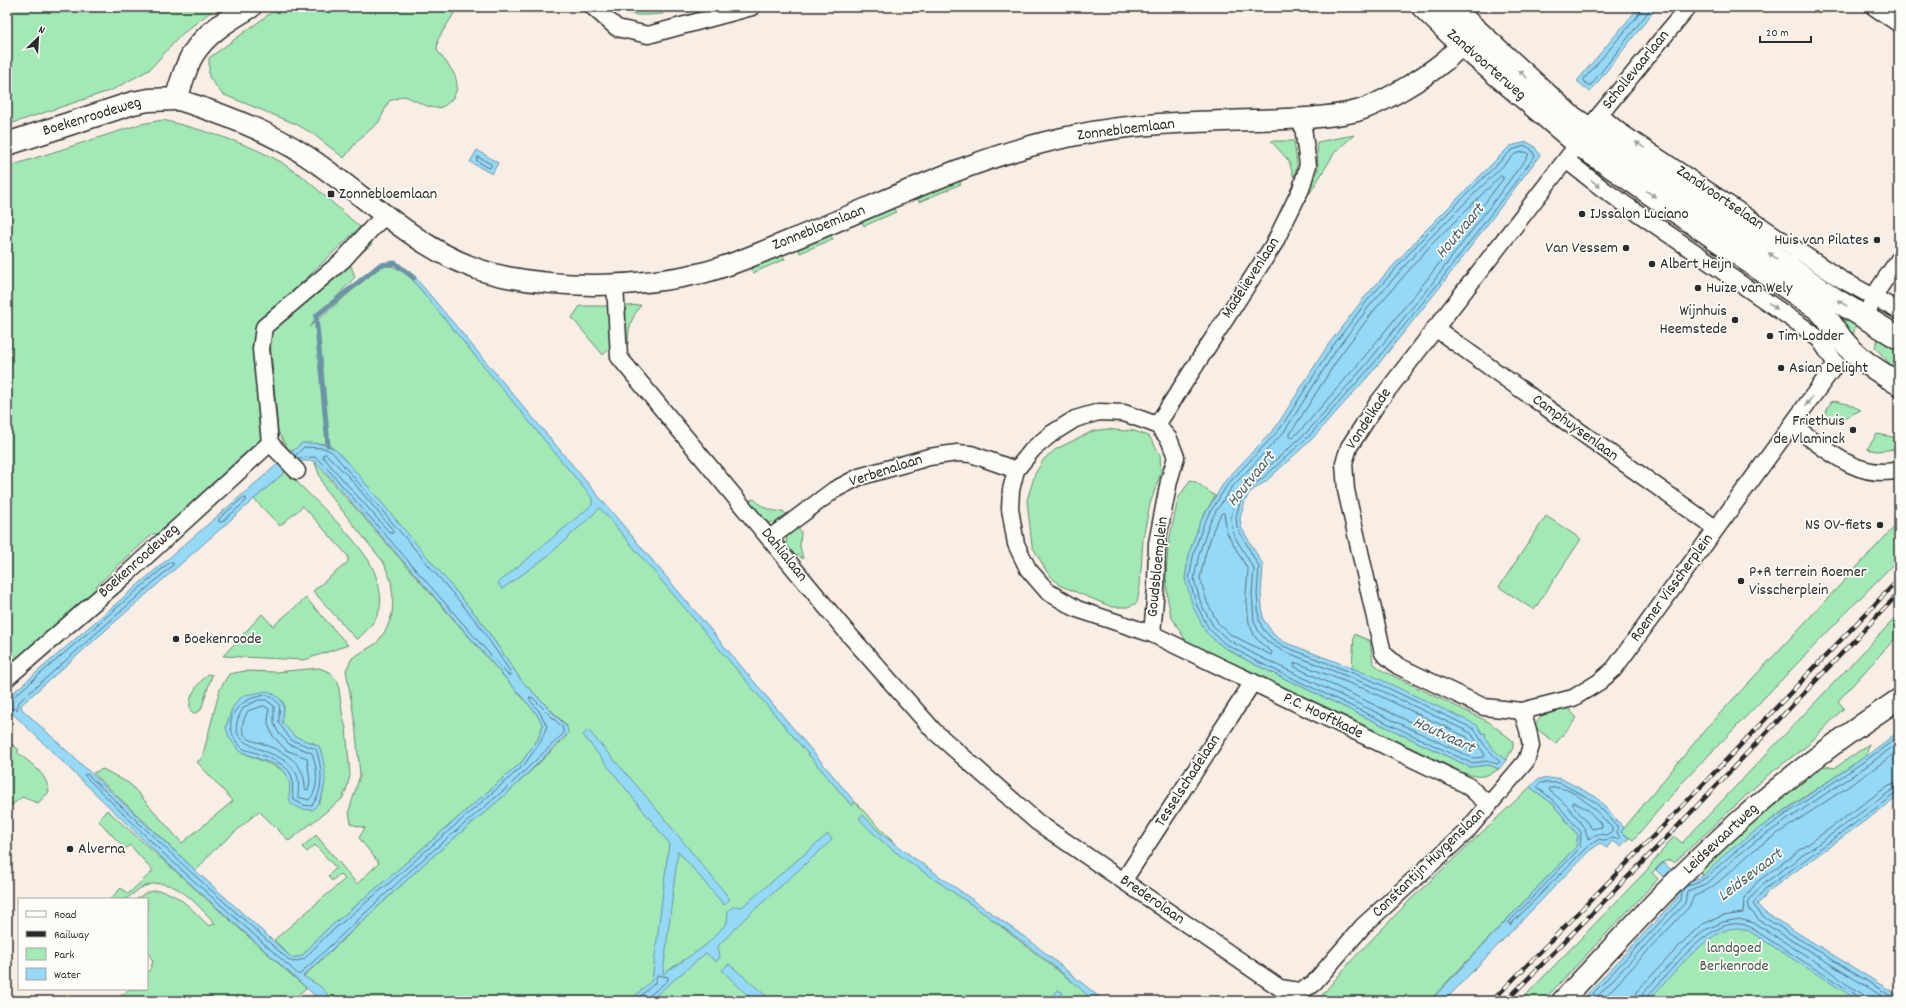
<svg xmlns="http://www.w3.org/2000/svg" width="1906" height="1008" viewBox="0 0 1906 1008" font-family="Dekko,sans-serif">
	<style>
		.built { fill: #f4ddcf }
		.green { fill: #a2e9b5; stroke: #668a70; fill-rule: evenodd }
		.water { fill: #95d9f7; stroke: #6b93a5; fill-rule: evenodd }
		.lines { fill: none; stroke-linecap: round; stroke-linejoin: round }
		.shore { stroke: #55717d; stroke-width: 1 }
		.stream { stroke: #6b93a5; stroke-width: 5 }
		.minor-casing { stroke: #2b2b2b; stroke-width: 19 }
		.tertiary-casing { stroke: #2b2b2b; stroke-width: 23 }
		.secondary-casing { stroke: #2b2b2b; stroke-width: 25 }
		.primary-casing { stroke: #2b2b2b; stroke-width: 25 }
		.minor { stroke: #fdfcf7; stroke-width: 16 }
		.tertiary { stroke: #fdfcf7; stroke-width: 20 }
		.secondary { stroke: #fdfcf7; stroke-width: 22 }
		.primary { stroke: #fdfcf7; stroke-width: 22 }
		.rail-casing { stroke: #2b2b2b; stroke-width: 4.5 }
		.rail { stroke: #fdfcf7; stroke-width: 3; stroke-dasharray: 9; stroke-linecap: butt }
		.oneway { fill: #9e9e9b }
		.poi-dot { fill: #2b2b2b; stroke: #fdfcf7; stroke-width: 1.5 }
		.labels { text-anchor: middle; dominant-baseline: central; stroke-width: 3.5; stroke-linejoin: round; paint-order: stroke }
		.street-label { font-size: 16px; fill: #2b2b2b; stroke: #fdfcf7 }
		.poi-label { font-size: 16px; fill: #2b2b2b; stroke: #fdfcf7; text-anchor: start }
		.park-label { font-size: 16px; fill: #495a4e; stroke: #fdfcf7 }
		.water-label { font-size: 17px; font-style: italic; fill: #4b5f68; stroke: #fdfcf7 }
	</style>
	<rect width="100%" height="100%" fill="#f9eee5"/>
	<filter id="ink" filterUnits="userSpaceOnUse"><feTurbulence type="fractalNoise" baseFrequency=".025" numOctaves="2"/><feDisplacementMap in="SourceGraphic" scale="8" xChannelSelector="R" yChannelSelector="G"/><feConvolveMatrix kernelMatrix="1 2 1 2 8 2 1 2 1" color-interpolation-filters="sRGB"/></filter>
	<g filter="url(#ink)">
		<polygon class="built" points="630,7 682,7 669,12 636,10"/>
		<g class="green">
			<polygon points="7,7 217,7 182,34 149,70 112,90 7,125"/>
			<path d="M 279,7 L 458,7 L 438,39 L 437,50 C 447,65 466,80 452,99 C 447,104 443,108 436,108 C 427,108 414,99 404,96 L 389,101 L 379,122 L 358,140 L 344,158 L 313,134 L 296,124 L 222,94 L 209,77 L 209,58 Z"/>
			<path d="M 616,7 L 658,7 L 663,14 C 643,15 634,18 616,7 Z"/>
			<path d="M 163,120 C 202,130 246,142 281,162 C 288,167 294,172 301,175 L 360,227 L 256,326 L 263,432 L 257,448 L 158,537 L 154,533 L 96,586 L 100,591 L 7,668 L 7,167 L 141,124 Z"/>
			<polygon points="1354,135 1335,152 1310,193 1308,193 1318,170 1317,142"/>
			<polygon points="1271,141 1294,141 1297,165 1294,178 1289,161"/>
			<polygon points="959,180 961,184 919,202 917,197"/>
			<polygon points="893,208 896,212 864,226 862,221"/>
			<path d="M 363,232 L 372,244 L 350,263 L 355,277 L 309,327 L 380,267 C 393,263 400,270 411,278 L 852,806 L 855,802 L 896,845 L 878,831 L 863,816 L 862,817 L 896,852 L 985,914 L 1097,1001 L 333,1001 L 314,983 L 303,977 L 425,863 L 512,789 L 566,737 L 567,726 L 521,680 L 480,620 L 334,449 L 326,444 L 302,443 L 295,451 L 288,449 L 278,432 L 269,327 Z"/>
			<polygon points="830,235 833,239 800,253 798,248"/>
			<polygon points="782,255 785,259 753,273 750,268"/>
			<path d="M 641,305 C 631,318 628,328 628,344 L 626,344 L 625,326 L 626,306 Z"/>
			<polygon points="1838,305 1857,317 1852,342 1833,314"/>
			<polygon points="580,306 608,306 610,348 603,355 572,318"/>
			<polygon points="1878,339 1899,348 1899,370 1890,364 1875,347"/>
			<polygon points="1834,401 1848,404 1861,410 1835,422 1831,420 1826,412 1831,402"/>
			<polygon points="1107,429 1124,431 1131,430 1149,436 1160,454 1161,472 1150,504 1143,538 1140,587 1137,603 1128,607 1112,607 1059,585 1047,572 1032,546 1027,500 1035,474 1044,459 1056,449 1093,431"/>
			<polygon points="1877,434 1893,437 1899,443 1899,449 1876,451 1867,449"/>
			<polygon points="314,461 536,713 543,725 538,739 521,763 385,881 323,933 302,956 292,958 274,940 345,879 340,874 332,881 328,876 336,868 315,845 307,852 302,847 316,835 357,884 379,863 359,838 365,828 351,824 349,811 360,775 355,723 346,670 352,658 377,643 387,628 392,614 393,598 391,581 384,563 325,489"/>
			<path d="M 286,471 C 311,497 350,531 369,561 C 376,573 383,594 380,608 C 377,621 366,631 357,640 L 313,591 L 348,562 L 348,556 L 303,506 L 280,526 L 254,499 Z"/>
			<path d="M 1190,480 L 1196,482 L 1215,496 L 1200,522 L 1190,551 L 1185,578 L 1206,632 C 1219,646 1235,654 1252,663 L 1470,767 L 1489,765 L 1499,769 C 1484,778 1480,778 1464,773 L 1249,670 L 1187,643 L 1171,616 L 1168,601 L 1166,577 L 1168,546 L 1178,499 Z"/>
			<path d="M 754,499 C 763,508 771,512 783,511 L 789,517 L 778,524 L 763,521 L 745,502 Z"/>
			<polygon points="1546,516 1581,539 1534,610 1499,587"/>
			<polygon points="1899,522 1899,558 1681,784 1633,840 1621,832 1709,725"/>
			<polygon points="795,527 801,531 800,546 803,559 798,555 793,558 785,548 787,537"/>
			<polygon points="306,598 348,645 304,660 223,656 262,614 273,626"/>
			<polygon points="1899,614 1899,634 1838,701 1844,708 1808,745 1768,775 1674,863 1670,860 1663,862 1652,873 1658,879 1543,1001 1520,1001 1647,870 1674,836 1682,843"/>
			<path d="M 1354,634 L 1370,641 L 1373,663 L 1383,671 L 1489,722 L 1513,741 L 1513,748 L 1506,760 C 1498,755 1484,744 1485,733 L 1483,734 L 1401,690 L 1352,668 Z"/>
			<path d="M 319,668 L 330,672 L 338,682 L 343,718 L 346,728 L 350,775 L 347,788 L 342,799 L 289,841 L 259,811 L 211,853 L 196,871 L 93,773 L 103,769 L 130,784 L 182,843 L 233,801 L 197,762 L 202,758 L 220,689 L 229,674 L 245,671 L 276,672 ZM 282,700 C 287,710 281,713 282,722 C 285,735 303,741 314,743 C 321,767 330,779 319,803 L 290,785 L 288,777 L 281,769 L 239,751 L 226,727 L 232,709 Z"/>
			<path d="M 208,674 L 212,675 L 201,710 L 195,713 L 191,712 C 186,697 198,684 208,674 Z"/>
			<path d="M 1568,708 L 1577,718 L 1556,743 L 1534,727 C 1541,710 1551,712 1568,708 Z"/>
			<path d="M 7,740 L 19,750 L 17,752 C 31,764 47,773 49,792 L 38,803 L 22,797 L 7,809 Z"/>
			<path d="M 1869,744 L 1866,756 C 1810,794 1751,829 1703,876 L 1701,871 L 1716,850 L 1819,765 L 1835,768 Z"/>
			<polygon points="1530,787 1553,804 1578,835 1576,847 1429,1001 1317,1001 1351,961 1410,900"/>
			<path d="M 107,810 L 306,988 L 291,1001 L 115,1001 L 129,989 L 147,989 L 147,973 L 151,968 L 153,961 L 147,951 L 147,899 L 137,899 C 165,876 189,907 209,926 L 215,923 C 196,904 173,873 143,887 C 137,889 131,897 125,899 C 121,900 114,899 110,899 L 121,888 L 128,894 L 153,871 L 130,845 L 125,849 L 98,820 Z"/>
			<polygon points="1726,902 1893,1001 1630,1001"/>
		</g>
		<g class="water">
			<polygon points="1639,7 1657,7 1590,92 1577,81"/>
			<path d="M 1527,142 L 1534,146 L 1540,155 L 1440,287 L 1372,372 L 1312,439 L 1265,482 L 1250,492 L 1245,501 L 1240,518 L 1241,527 L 1263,565 L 1261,594 L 1263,619 L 1274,635 L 1284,642 L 1373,676 L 1477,725 L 1483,734 L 1485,733 L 1486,735 L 1485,736 C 1489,746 1497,754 1506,760 L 1499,769 L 1489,765 L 1470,767 L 1252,663 L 1222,646 L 1211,637 L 1206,632 L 1193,607 L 1185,578 L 1190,551 L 1200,522 L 1225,481 L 1276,427 L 1328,345 L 1364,298 L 1420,236 L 1510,146 Z"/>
			<polygon points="477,150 498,163 492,174 470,162"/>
			<polygon points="414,276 855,802 852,806 600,508 549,555 502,589 498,583 592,505 592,498 411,278"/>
			<path d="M 302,443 C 335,443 334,448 356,472 L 480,620 L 521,680 L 567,727 L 568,733 L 512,789 L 425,863 L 303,976 L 320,986 L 333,1001 L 321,1001 L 161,857 L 7,708 L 7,698 ZM 301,461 L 314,461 L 323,469 L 536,713 L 543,725 L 538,739 L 521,763 L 385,881 L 323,933 L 302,956 L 292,958 L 196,871 L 22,709 L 21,705 L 286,471 Z"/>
			<path d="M 268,691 C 285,700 285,704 282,722 L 294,736 L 319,746 C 327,768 329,792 313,810 L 302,809 L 291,804 L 289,798 L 290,785 L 286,773 L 278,766 L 239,751 L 229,737 L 226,727 L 232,709 L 238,700 L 245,695 Z"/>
			<polygon points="588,730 644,794 730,899 724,905 678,851 663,974 705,946 727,923 728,911 734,906 742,907 828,834 832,840 743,920 718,946 720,957 716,962 706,953 649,1001 630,1001 652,980 669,843 583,735"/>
			<path d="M 1899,731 L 1899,796 L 1767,892 L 1764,898 L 1757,904 L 1764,912 L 1899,996 L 1899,1001 L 1860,1001 L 1856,999 L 1749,931 C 1746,930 1741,928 1737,928 C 1707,928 1668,980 1648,1001 L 1581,1001 L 1678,897 L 1677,890 L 1656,870 L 1663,863 L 1687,882 L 1703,876 L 1723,856 L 1751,834 L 1866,756 Z"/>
			<polygon points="1560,778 1596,797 1624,828 1621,832 1629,838 1621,846 1612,841 1607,848 1600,843 1588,852 1444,1001 1430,1001 1576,847 1578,835 1553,804 1530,787 1538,779"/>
			<path d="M 863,815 L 878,831 L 896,845 L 1033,943 L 1104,1001 L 1094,1001 C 1050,960 1000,924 950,890 C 919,868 884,848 859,818 Z"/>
			<polygon points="729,964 772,1001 753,1001 722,970"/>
			<polygon points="1058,990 1063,993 1057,1001 1048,1001"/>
		</g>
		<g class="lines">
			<g class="shore">
				<polyline points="1642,7 1636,18 1584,79 1584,81 1588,85 1591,85 1652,7"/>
				<polygon points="1526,146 1531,149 1535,156 1437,285 1369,369 1309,436 1262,479 1247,489 1241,499 1236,517 1237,527 1259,567 1257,594 1259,620 1263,629 1271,638 1283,646 1371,680 1474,729 1485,746 1500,762 1497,764 1489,761 1471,763 1254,660 1224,643 1209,629 1197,606 1189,579 1194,552 1204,523 1212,509 1228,484 1280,429 1332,347 1367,301 1422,239 1471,190 1512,150"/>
				<polygon points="1525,152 1528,153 1528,156 1433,282 1365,366 1306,433 1259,475 1243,486 1236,497 1231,517 1232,529 1235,537 1254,569 1252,594 1254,621 1259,632 1268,642 1281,650 1369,685 1471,733 1485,755 1484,757 1472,758 1256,655 1227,639 1213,626 1201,604 1194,579 1199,554 1209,525 1216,511 1232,487 1284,432 1336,350 1371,304 1426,242 1474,194 1515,154"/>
				<polygon points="478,157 491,164 491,167 489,168 477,161"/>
				<polygon points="1501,176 1503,177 1503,179 1428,278 1360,362 1302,429 1293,437 1290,437 1290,434 1341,354 1376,308 1430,246"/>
				<polygon points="326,454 349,477 393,530 393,533 390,533 323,457 323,455"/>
				<polyline points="295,456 304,447 324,448 332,452 477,622 511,673 511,675 508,675 325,466 315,457 297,458"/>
				<polygon points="243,498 246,498 246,501 222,522 219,522 219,519"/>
				<polygon points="1224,513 1227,533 1248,570 1246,594 1249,623 1255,637 1264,646 1272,652 1271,655 1230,634 1218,623 1207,602 1200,578 1205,555 1214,528 1221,514"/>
				<polygon points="1297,663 1367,690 1467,737 1474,750 1471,751 1295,667 1294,664"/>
				<path d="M 267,695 C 285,704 278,707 279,723 L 291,740 L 316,749 C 322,767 325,791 311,806 L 303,805 L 294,800 C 290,791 296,781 289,771 C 281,761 266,757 254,752 C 250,751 244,750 240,746 C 218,721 238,697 267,695 Z"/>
				<polygon points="530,697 533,698 563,728 563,734 509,786 422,860 299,975 164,854 84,775 87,774 193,874 289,960 293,962 304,959 326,936 388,884 524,765 541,741 547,726 539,711 530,700"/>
				<polyline points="7,700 11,699 170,562 173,562 173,565 19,702 17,710 7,706"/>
				<path d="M 259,700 L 266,700 L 274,706 L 274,723 L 278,732 L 289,744 L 312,753 C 317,767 320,789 309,800 L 298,797 C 298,788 300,781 296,773 C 281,743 214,754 244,707 Z"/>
				<path d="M 264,706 L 269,709 L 268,724 L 273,736 L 286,750 L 307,758 L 310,781 L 308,790 L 305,789 C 306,761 283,752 261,743 C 257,742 252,741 249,739 C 238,732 243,720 248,711 Z"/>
				<polygon points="1560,783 1594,801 1618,827 1617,832 1620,838 1618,839 1611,838 1606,841 1599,839 1586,848 1510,925 1509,922 1580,848 1581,832 1555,802 1537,787 1540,783"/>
				<path d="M 1550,788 C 1572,783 1599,813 1612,828 L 1612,832 L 1606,835 L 1598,834 L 1588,839 C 1584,821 1564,802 1550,791 Z"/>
				<polyline points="1899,793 1895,794 1765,889 1753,904 1762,916 1891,996 1899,999"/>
				<polygon points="1573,802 1587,809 1602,825 1602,827 1592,829 1573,805"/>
				<path d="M 1687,886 C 1706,883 1716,867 1731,855 C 1784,812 1844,778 1899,736"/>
				<polyline points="635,1001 655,983 657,975 668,977 668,980 649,996 647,1001"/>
				<polyline points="1586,1001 1681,900 1682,891"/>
				<polyline points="1593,1001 1685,903 1687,891 1708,883 1730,862 1756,841 1871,763 1899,742"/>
				<path d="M 1601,1001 L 1689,907 L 1694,896 C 1720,887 1738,861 1761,845 C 1807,813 1855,784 1899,750"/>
				<polyline points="1634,1001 1638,990 1687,938 1701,925 1722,916 1743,913 1744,898 1758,881 1889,785 1899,782"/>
				<polyline points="1640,1001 1643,993 1691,942 1705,930 1723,922 1739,919 1754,923 1832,972 1846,984 1862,993 1865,1001"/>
				<path d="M 1645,1001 L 1647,997 C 1666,976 1709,919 1740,924 C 1744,924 1748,926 1751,928 L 1858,996 L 1860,1001"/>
				<polyline points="1890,1001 1759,920 1750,910 1748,903 1750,899 1762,885 1892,790 1899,788"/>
			</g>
			<polyline class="stream" points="328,445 316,316 380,265 395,263 414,278"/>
			<g class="minor-casing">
				<g id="minor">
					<polyline points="593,7 617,28 648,35 752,7"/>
					<polyline points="1874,7 1899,24"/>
					<polyline points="1600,115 1619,131 1839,278 1899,311"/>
					<polyline points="1593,123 1688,7"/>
					<polyline points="1566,160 1603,189 1805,328 1820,340 1836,364 1614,669 1599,682 1573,698 1522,711 1484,707 1398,666 1383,653 1346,490 1344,463 1349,447 1377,404 1578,144"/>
					<polyline points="615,284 619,357 845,630 934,731 1037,822 1280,988 1299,991"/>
					<polyline points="1870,307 1873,297 1899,259"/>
					<polyline points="1435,328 1715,528"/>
					<polyline points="1157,425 1274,244 1301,189 1308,165 1302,119"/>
					<path d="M 1792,425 C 1824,447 1857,481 1899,470"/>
					<polyline points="270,443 297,471"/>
					<polyline points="770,538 834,490 859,477 929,457 957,453 971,454 1016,470"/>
					<polyline points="1152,634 1156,588 1157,543 1169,481 1176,457 1169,439 1157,425 1124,413 1099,412 1075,419 1051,434 1033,449 1016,470 1011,490 1010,509 1016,544 1028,569 1048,592 1077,609 1152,634 1467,785 1489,805"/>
					<polyline points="7,678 128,573 270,443 261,349 264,327 342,261 373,227 385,216"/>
					<polyline points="1124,880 1253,682"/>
					<polyline points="1299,991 1312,985 1363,926 1465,833 1526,761 1531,746 1528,730 1522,711"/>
				</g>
			</g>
			<g class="tertiary-casing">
				<g id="tertiary">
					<path d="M 176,99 C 217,112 269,131 305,155 C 371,198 426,262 507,277 C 570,289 639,287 702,273 C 734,265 764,251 794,239 C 888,201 978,154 1077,135 C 1134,123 1194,122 1252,120 C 1287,119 1323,119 1357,111 C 1381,104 1422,79 1442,63 C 1453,55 1462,43 1472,33"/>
					<path d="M 1562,1001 C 1619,940 1676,877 1738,822 C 1788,777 1843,736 1899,699"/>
				</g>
			</g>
			<g class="secondary-casing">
				<path id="secondary" d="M 7,144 L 133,103 L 149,100 L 176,99 C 181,85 185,67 193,54 C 207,32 228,20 250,7"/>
			</g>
			<g class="primary-casing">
				<g id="primary">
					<path d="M 1423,7 L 1461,44 L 1578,144 L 1818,309 C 1829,318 1834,330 1843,341 C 1859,360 1878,371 1899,384"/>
					<polyline points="1451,7 1569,115 1836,300 1899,338"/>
				</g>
			</g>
			<use href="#minor" class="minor"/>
			<use href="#tertiary" class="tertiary"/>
			<use href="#secondary" class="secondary"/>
			<use href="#primary" class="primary"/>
			<g class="rail-casing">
				<g id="rail">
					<polyline points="1492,1001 1670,819 1899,579"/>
					<polyline points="1506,1001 1678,826 1899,593"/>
				</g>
			</g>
			<use href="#rail" class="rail"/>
		</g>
		<defs><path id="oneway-solid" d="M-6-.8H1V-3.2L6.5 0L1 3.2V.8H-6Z"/></defs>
		<g class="oneway">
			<use href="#oneway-solid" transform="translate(1523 74) rotate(-138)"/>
			<use href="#oneway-solid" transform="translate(1640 145) rotate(-146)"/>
			<use href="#oneway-solid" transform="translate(1596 184) rotate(39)"/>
			<use href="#oneway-solid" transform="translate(1651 194) rotate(35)"/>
			<use href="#oneway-solid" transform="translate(1773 256) rotate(-145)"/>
			<use href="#oneway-solid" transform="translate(1842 303) rotate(-148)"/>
			<use href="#oneway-solid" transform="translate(1773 306) rotate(34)"/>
			<use href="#oneway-solid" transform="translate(1809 401) rotate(126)"/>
		</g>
	</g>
	<g class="poi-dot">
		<rect x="327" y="190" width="8" height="8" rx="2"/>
		<circle cx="1582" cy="214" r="4"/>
		<circle cx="1877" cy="240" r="4"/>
		<circle cx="1626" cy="248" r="4"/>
		<circle cx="1652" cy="264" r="4"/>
		<circle cx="1698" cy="288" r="4"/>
		<circle cx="1735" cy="320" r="4"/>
		<circle cx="1770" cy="336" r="4"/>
		<circle cx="1781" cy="368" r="4"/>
		<circle cx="1853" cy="430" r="4"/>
		<circle cx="1880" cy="525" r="4"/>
		<circle cx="1741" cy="581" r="4"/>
		<circle cx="176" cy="639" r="4"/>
		<circle cx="70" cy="849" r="4"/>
	</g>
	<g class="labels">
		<g class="street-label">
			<text transform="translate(1486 65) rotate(41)">Zandvoorterweg</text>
			<text transform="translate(1636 70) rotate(-51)">Schollevaarlaan</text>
			<text transform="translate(92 117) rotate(-17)">Boekenroodeweg</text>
			<text transform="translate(1126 130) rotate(-7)">Zonnebloemlaan</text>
			<text transform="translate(1720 198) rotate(34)">Zandvoortselaan</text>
			<text transform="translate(819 228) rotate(-22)">Zonnebloemlaan</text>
			<text transform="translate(1251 278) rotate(-57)">Madelievenlaan</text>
			<text transform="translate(1369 419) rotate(-57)">Vondelkade</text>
			<text transform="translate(1575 428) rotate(36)">Camphuysenlaan</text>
			<text transform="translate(886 471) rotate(-18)">Verbenalaan</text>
			<text transform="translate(784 555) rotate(51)">Dahlialaan</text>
			<text transform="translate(139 561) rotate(-42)">Boekenroodeweg</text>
			<text transform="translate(1158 567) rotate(-84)">Goudsbloemplein</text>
			<text transform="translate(1672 588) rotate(-54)">Roemer Visscherplein</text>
			<text transform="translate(1323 716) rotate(26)">P.C. Hooftkade</text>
			<text transform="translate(1188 781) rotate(-57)">Tesselschadelaan</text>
			<text transform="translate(1721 839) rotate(-43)">Leidsevaartweg</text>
			<text transform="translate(1429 863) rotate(-44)">Constantijn Huygenslaan</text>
			<text transform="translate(1152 900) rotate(35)">Brederolaan</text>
		</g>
		<g class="poi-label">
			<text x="339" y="194">Zonnebloemlaan</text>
			<text x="1590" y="214">IJssalon Luciano</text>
			<text x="1869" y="240" text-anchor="end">Huis van Pilates</text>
			<text x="1618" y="248" text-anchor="end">Van Vessem</text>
			<text x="1660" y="264">Albert Heijn</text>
			<text x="1706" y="288">Huize van Wely</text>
			<text x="1727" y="311" text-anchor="end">Wijnhuis<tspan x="1727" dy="18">Heemstede</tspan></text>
			<text x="1778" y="336">Tim Lodder</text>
			<text x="1789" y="368">Asian Delight</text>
			<text x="1845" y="421" text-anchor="end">Friethuis<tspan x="1845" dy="18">de Vlaminck</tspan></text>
			<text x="1872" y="525" text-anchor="end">NS OV-fiets</text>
			<text x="1749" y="572">P+R terrein Roemer<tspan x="1749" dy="18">Visscherplein</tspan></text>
			<text x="184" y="639">Boekenroode</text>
			<text x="78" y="849">Alverna</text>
		</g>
		<g class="park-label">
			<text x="1734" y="948">landgoed<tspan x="1734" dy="18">Berkenrode</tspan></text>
		</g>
		<g class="water-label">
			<text transform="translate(1461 232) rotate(-50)">Houtvaart</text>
			<text transform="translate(1252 480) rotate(-51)">Houtvaart</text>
			<text transform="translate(1443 736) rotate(25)">Houtvaart</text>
			<text transform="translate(1751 876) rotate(-37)">Leidsevaart</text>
		</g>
	</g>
	<rect width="1906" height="1008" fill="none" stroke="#fdfcf7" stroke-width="24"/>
	<rect x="12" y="12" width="1882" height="984" fill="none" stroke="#2b2b2b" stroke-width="1.5" filter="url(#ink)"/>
	<rect x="18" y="898" width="130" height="92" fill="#fdfcf7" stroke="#a9a8a5"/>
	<rect x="26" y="911" width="20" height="6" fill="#fdfcf7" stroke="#a9a8a5"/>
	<text x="54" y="918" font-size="12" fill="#2b2b2b">Road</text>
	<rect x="26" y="931" width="20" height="6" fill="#2b2b2b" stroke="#a9a8a5"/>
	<text x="54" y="938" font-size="12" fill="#2b2b2b">Railway</text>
	<rect x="26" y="948" width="20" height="12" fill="#a2e9b5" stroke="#a9a8a5"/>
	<text x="54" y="958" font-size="12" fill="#2b2b2b">Park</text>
	<rect x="26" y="968" width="20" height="12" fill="#95d9f7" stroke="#a9a8a5"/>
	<text x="54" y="978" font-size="12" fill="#2b2b2b">Water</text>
	<g transform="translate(38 38) rotate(25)" stroke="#fdfcf7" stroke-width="3" paint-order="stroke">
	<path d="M0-3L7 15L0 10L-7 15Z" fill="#2b2b2b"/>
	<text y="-6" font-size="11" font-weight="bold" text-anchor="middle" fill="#2b2b2b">N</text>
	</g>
	<path d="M1760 36v6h51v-6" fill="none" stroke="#2b2b2b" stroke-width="2"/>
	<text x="1766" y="36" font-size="12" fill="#2b2b2b" stroke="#fdfcf7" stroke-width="3" paint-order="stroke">20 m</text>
</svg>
